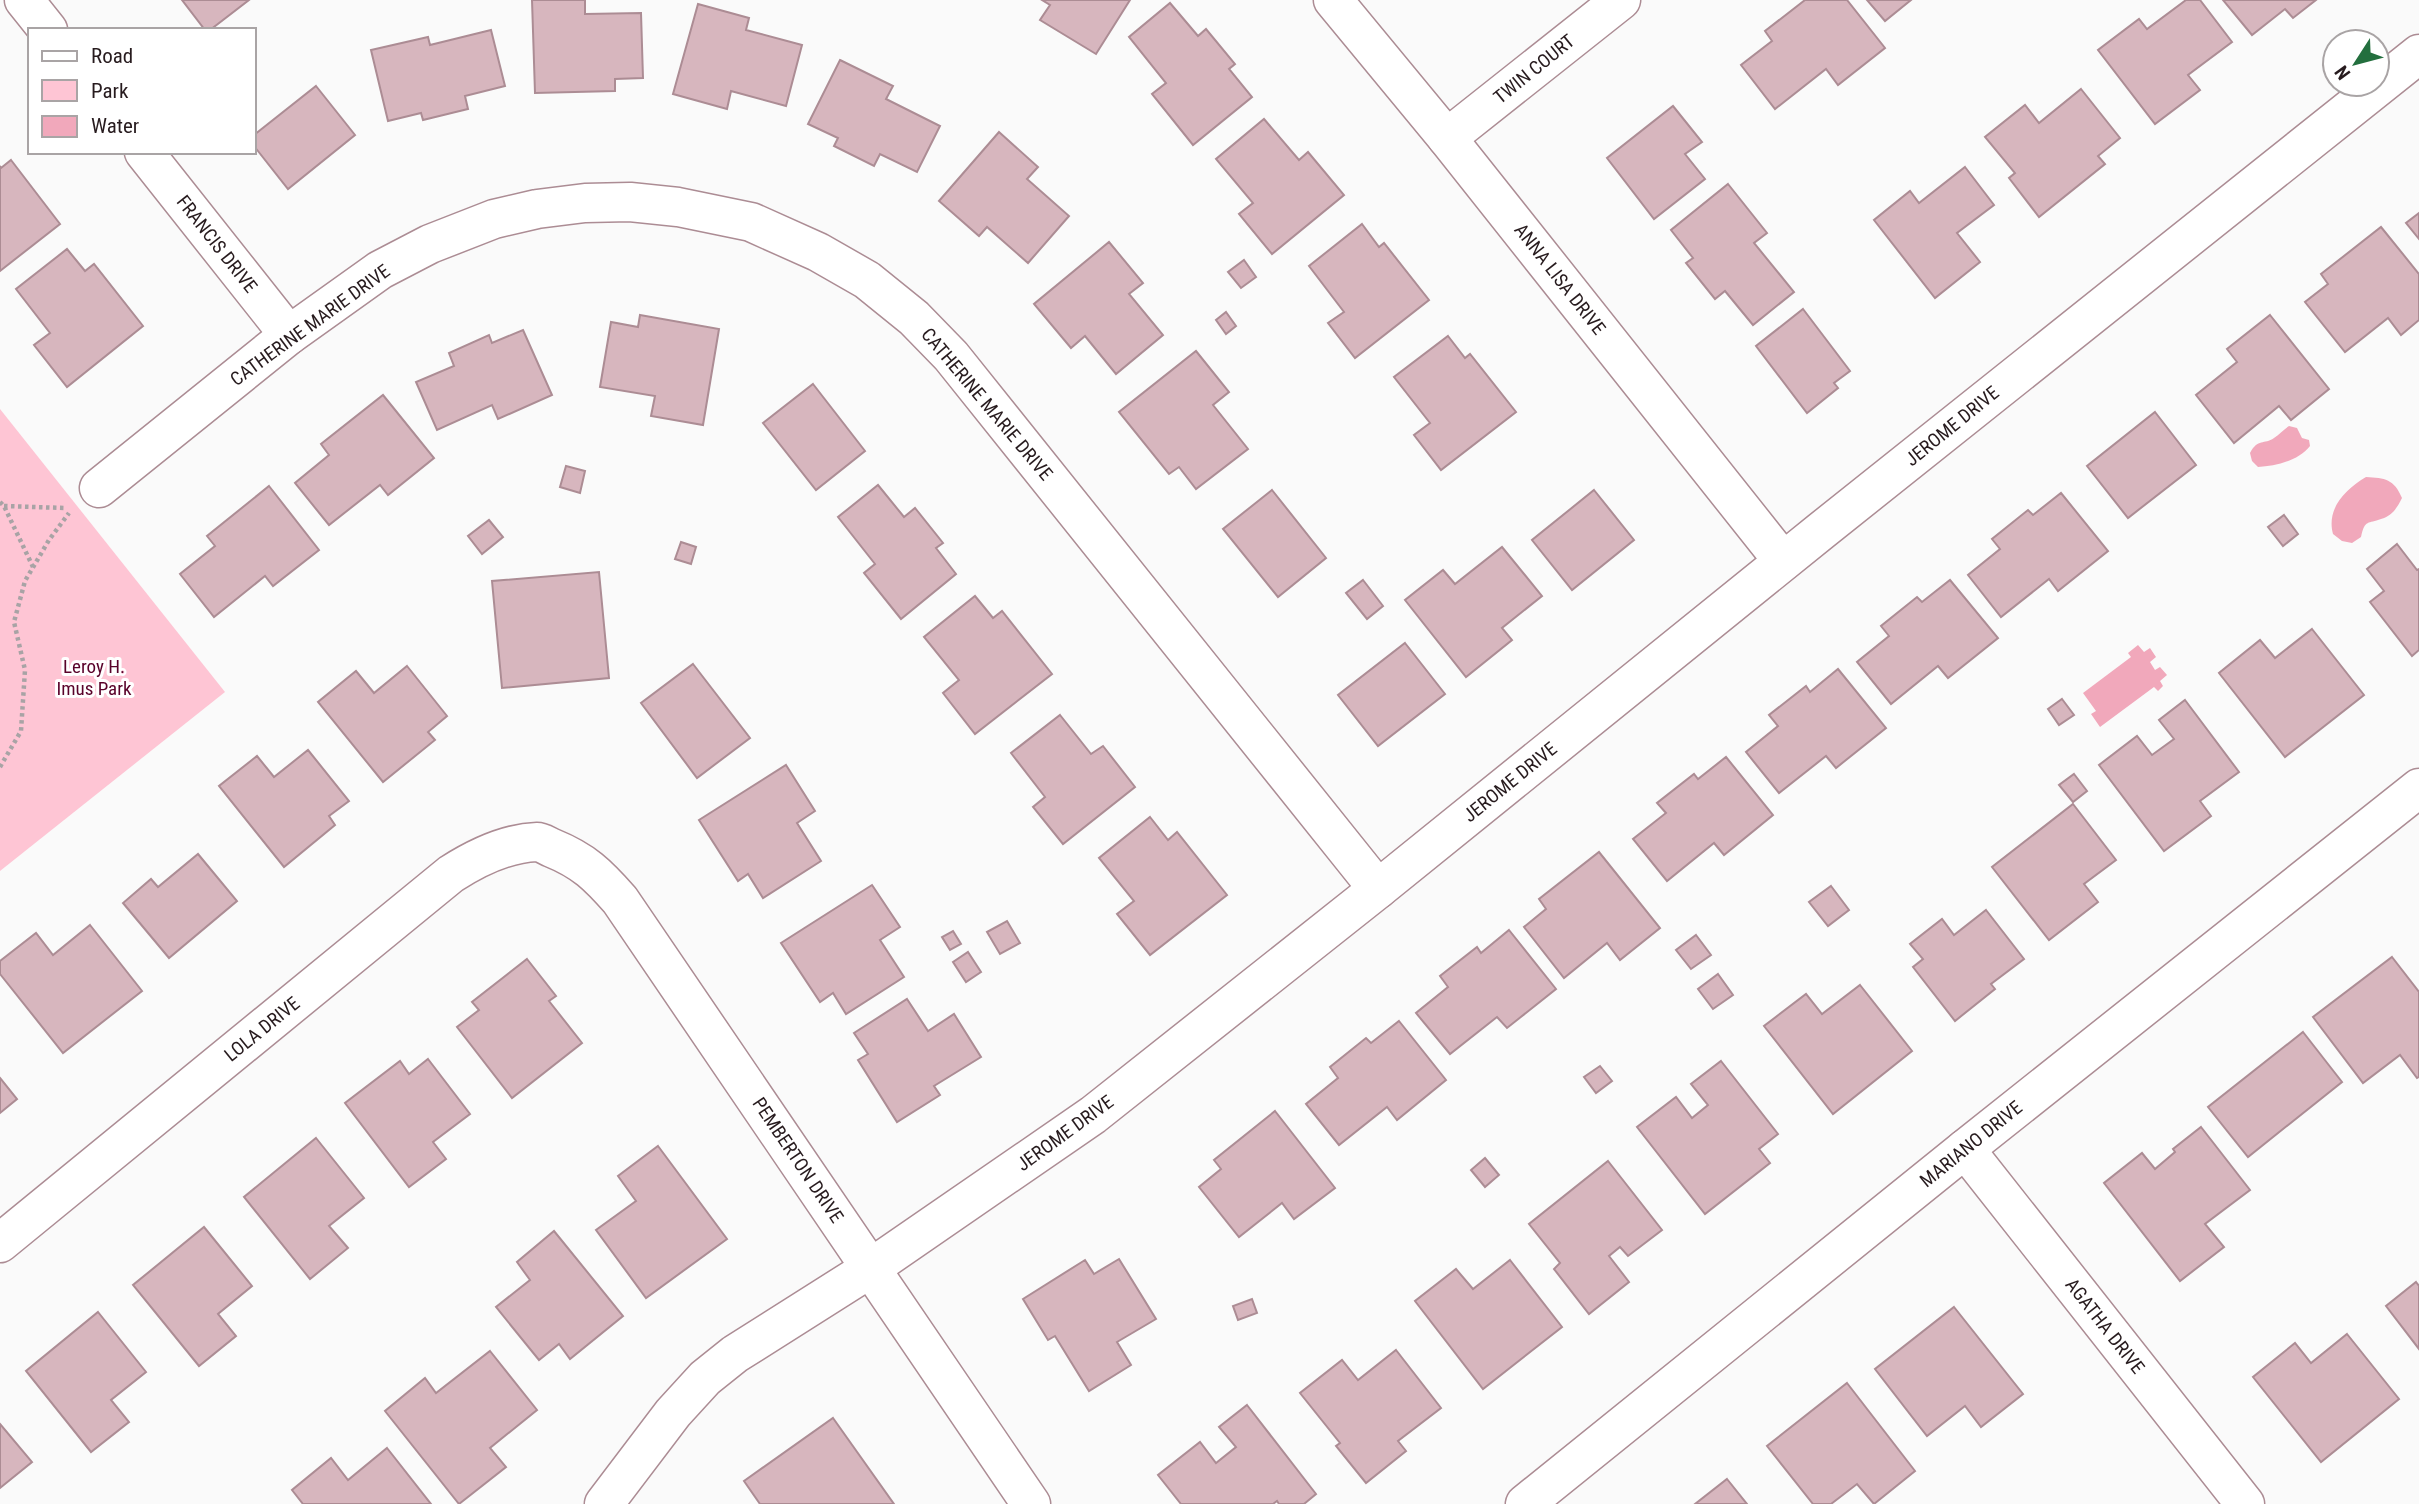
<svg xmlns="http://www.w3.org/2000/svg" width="2419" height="1504" viewBox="0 0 2419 1504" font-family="'Roboto Condensed',sans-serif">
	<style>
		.green { fill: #fec5d4 }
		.water { fill: #f1a8bb }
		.building { fill: #d7b6be; stroke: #ac8c94; stroke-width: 2 }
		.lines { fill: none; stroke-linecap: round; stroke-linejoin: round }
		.minor-casing { stroke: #ac8c94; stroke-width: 41 }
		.path { stroke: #a8a3a5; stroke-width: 4.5; stroke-dasharray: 3.5 3.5; stroke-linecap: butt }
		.minor { stroke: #fff; stroke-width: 38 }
		.labels { text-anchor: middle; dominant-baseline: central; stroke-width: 6; stroke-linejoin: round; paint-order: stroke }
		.street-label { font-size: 19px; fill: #271b1e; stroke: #fff }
		.park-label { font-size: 19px; fill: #59022a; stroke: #fff }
	</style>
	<rect width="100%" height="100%" fill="#fafafa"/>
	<polygon class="green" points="0,409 225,692 0,871"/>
	<g class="water">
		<path d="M 2289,426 L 2297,428 L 2302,438 L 2309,440 L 2310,446 C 2298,461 2276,466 2258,467 L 2252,461 L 2250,453 C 2258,438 2264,445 2274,438 C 2279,435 2284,429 2289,426 Z"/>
		<path d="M 2366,477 C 2385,478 2394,479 2402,498 C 2397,508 2392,516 2381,519 C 2368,524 2365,519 2361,537 L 2352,543 L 2342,541 L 2333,534 C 2326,508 2346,489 2366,477 Z"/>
		<polygon points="2138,645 2144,652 2150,648 2156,657 2150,662 2155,670 2160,667 2167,675 2160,681 2163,686 2158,691 2154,687 2100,727 2091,714 2096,711 2083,693 2131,657 2128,653"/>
	</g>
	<g class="building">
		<polygon points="182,0 249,0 210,30 205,30"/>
		<polygon points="532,0 585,0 585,14 641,13 643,78 615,79 615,91 535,93"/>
		<polygon points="1042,0 1130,0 1096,54 1040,20 1050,5"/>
		<polygon points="1805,0 1847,0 1885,48 1838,85 1826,69 1775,109 1741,65 1772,41 1765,31"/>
		<polygon points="1867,0 1911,0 1885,21"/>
		<polygon points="2186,0 2200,0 2232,42 2188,75 2200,90 2155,124 2098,50 2139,19 2147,29"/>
		<polygon points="2223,0 2316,0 2293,18 2285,9 2252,35"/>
		<polygon points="1170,3 1198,36 1206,29 1235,64 1229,69 1252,97 1193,145 1152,94 1166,83 1129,37"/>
		<polygon points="698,4 749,18 746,30 802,45 786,106 731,91 727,109 673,94"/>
		<polygon points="491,30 505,86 465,96 468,109 423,120 421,113 388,121 371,50 428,37 430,45"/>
		<polygon points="840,60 893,86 886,99 940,126 917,172 880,154 874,166 834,146 838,138 808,124"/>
		<polygon points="316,86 355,135 288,189 254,146 254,135"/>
		<polygon points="2081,89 2120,138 2098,156 2105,164 2039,217 2009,178 2015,173 1985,137 2025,105 2039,123"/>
		<polygon points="1673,106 1702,142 1685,154 1705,179 1654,219 1607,158"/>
		<polygon points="1264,119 1299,160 1308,152 1344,195 1272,254 1239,214 1253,203 1216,159"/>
		<polygon points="999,132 1038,167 1027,179 1069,216 1028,263 987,227 979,236 939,201"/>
		<polygon points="11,160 60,224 0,271 0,166 1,168"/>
		<polygon points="1965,167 1994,205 1957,233 1980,262 1935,298 1874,220 1910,191 1919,203"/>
		<polygon points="1728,184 1767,233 1754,243 1794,292 1753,325 1725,291 1715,299 1686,263 1693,258 1671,230"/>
		<polygon points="2419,213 2419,239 2406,223"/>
		<polygon points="1362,224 1379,247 1384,243 1429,300 1355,358 1328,323 1344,312 1309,266"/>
		<polygon points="2381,227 2419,274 2419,320 2401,335 2388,318 2345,352 2305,302 2328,284 2321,274"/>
		<polygon points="1109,242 1143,283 1129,294 1163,335 1116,374 1085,336 1071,348 1034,304"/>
		<polygon points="67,249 85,271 94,264 143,326 67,387 34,345 50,333 16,289"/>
		<polygon points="1244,260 1256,277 1241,288 1228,272"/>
		<polygon points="1803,309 1850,371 1834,383 1838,388 1807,413 1756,346"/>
		<polygon points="1226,312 1236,326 1226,334 1216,320"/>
		<polygon points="640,315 719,329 703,425 651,416 655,396 600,387 611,322 638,327"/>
		<polygon points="2270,315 2329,389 2291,420 2279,406 2234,443 2196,395 2237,362 2227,349"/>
		<polygon points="523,330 552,395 498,419 492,405 437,430 416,382 454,366 449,353 489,335 492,343"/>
		<polygon points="1448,336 1465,358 1470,354 1516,412 1441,470 1414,435 1430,423 1394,377"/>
		<polygon points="1196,351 1229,392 1213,405 1248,449 1196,489 1179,467 1169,474 1119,412"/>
		<polygon points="813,384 865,451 816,490 763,423"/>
		<polygon points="383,395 434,458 388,495 380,485 329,525 295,483 329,455 321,444"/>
		<polygon points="2155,412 2196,465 2128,518 2087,466"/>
		<polygon points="566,466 585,471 580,493 560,487"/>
		<polygon points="878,485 904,517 915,508 943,543 936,548 956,574 901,619 864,573 875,564 838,517"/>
		<polygon points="269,486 319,550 273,586 265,576 214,617 180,574 215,546 207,536"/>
		<polygon points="1272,490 1326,558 1278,597 1223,529"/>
		<polygon points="1594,490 1634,540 1572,590 1532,540"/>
		<polygon points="2061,493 2108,551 2058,591 2049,579 2001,617 1968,575 2000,549 1992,539 2028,510 2033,515"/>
		<polygon points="2284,515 2298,534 2283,546 2268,527"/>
		<polygon points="489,520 503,537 482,554 468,536"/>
		<polygon points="681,542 696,547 691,564 675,559"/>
		<polygon points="2397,544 2417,570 2419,569 2419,650 2412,656 2370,602 2384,591 2367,569"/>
		<polygon points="1502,547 1542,596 1502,628 1512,640 1466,677 1405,600 1443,570 1455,584"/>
		<polygon points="599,572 609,678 502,688 492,581"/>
		<polygon points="1363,580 1383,606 1367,619 1346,593"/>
		<polygon points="1950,580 1998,638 1948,678 1938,666 1891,704 1857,662 1889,636 1881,626 1917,597 1922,602"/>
		<polygon points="975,596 993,618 1002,611 1052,674 975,734 943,693 959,680 924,637"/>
		<polygon points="2312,629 2364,695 2285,757 2219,673 2260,640 2275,658"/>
		<polygon points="1405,643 1445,694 1378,746 1338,695"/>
		<polygon points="693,664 750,738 697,778 641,703"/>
		<polygon points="407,666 447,716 428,732 435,740 383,782 318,702 356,671 374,693"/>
		<polygon points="1838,669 1886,728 1836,768 1826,756 1779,793 1746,752 1778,726 1769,715 1806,686 1810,692"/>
		<polygon points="2062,699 2074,715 2059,725 2048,709"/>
		<polygon points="2185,700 2239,772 2200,801 2211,816 2164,851 2099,765 2137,736 2152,755 2174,739 2159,720"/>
		<polygon points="1060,715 1091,754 1103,746 1135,787 1063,844 1033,807 1045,797 1011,753"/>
		<polygon points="308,750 349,801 329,816 335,825 284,867 219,786 257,756 274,777"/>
		<polygon points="1726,757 1773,815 1724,855 1714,843 1667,881 1633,839 1666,813 1657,803 1694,774 1698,779"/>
		<polygon points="786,765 815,811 797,823 821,861 763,898 748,874 738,881 699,820"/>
		<polygon points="2074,774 2087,791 2073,802 2059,785"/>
		<polygon points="2073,804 2116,860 2084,884 2098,902 2049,940 1992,867"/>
		<polygon points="1150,817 1168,840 1177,832 1227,895 1150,955 1117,914 1134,901 1099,858"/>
		<polygon points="1599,852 1660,928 1620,960 1607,943 1564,978 1524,927 1546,909 1539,899"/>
		<polygon points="198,854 237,901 169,958 123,903 151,879 158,887"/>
		<polygon points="872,885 900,927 880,940 904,977 846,1014 833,993 820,1002 781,943"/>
		<polygon points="1831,886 1849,910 1828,926 1809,902"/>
		<polygon points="1986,910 2024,959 1991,984 1995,989 1955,1021 1913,967 1923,959 1910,944 1942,919 1954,935"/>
		<polygon points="1007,921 1020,943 1000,954 987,932"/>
		<polygon points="90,925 142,991 63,1053 0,974 0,961 36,933 53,955"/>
		<polygon points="1509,930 1556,989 1507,1028 1497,1017 1450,1054 1416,1013 1448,987 1440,976 1477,947 1481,953"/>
		<polygon points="953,931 961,944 950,950 942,937"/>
		<polygon points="1696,935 1711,955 1691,969 1676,950"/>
		<polygon points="968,952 981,972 966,982 953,962"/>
		<polygon points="2392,957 2419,992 2419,1077 2417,1078 2400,1055 2363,1083 2313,1017"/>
		<polygon points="527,959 556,996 549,1001 582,1043 512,1098 457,1027 479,1010 472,1002"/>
		<polygon points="1718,974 1733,995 1713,1009 1698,989"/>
		<polygon points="1860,985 1912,1051 1833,1114 1764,1026 1806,994 1822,1014"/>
		<polygon points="907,999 928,1031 954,1014 981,1057 934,1086 940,1095 897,1122 858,1060 868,1054 854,1033"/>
		<polygon points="1399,1021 1446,1080 1397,1120 1387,1107 1339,1145 1306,1104 1338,1078 1330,1067 1366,1038 1371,1043"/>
		<polygon points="2303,1032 2342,1082 2248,1157 2208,1107"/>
		<polygon points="428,1059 470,1114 433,1142 446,1159 409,1187 345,1103 400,1061 409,1074"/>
		<polygon points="1721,1061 1778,1134 1759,1149 1770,1163 1705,1214 1637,1127 1676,1097 1692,1118 1708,1105 1691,1084"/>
		<polygon points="1600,1066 1612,1081 1596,1093 1584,1077"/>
		<polygon points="0,1078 17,1099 0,1113"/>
		<polygon points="1275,1111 1335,1188 1294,1219 1282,1203 1239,1237 1199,1187 1221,1169 1214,1160"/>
		<polygon points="2201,1127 2250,1190 2205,1224 2224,1247 2180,1281 2104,1183 2142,1153 2155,1169 2175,1152 2173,1149"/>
		<polygon points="316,1138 364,1198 329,1226 348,1248 310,1279 244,1197"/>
		<polygon points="658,1146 727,1239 646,1298 596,1230 636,1201 618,1176"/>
		<polygon points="1485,1158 1499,1175 1485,1187 1471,1170"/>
		<polygon points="1608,1161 1662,1230 1628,1256 1620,1247 1609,1256 1629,1282 1589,1314 1554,1269 1560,1263 1529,1224"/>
		<polygon points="204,1227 252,1286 218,1314 236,1336 199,1366 133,1285"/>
		<polygon points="554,1231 623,1316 570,1359 559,1344 539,1360 496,1307 530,1280 517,1262"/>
		<polygon points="1119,1259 1156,1319 1117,1342 1131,1365 1089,1391 1055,1336 1048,1340 1023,1299 1085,1260 1094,1274"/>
		<polygon points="1510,1260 1562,1327 1483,1389 1415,1301 1456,1269 1473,1289"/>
		<polygon points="2416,1282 2419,1286 2419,1349 2386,1306"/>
		<polygon points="1252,1299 1257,1313 1238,1320 1233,1306"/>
		<polygon points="1954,1307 2023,1394 1981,1427 1965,1406 1927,1436 1875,1369"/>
		<polygon points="98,1312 146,1372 111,1400 129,1422 91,1452 26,1371"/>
		<polygon points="2347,1334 2399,1399 2321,1462 2253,1377 2295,1343 2311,1363"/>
		<polygon points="1396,1350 1441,1408 1398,1441 1406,1451 1366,1483 1336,1446 1340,1443 1300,1393 1342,1360 1358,1380"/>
		<polygon points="490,1351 537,1410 490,1448 506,1467 459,1504 385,1411 425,1378 436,1393"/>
		<polygon points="1847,1383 1915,1471 1874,1504 1857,1484 1831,1504 1813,1504 1767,1446"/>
		<polygon points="1247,1405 1316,1494 1304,1504 1279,1504 1277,1501 1273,1504 1181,1504 1158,1475 1200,1442 1216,1463 1236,1447 1219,1427"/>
		<polygon points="833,1418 894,1504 760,1504 744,1481"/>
		<polygon points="0,1424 32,1462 0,1488"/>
		<polygon points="387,1448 431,1504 303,1504 292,1490 331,1458 348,1480"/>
		<polygon points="1727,1479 1747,1504 1695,1504"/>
	</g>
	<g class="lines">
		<g class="minor-casing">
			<g id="minor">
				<polyline points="24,0 48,30"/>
				<polyline points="1333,0 1447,138 1783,561"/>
				<polyline points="1447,138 1621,0"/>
				<polyline points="144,152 289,335"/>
				<polyline points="99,488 289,335 380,270 430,244 494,219 537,209 585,203 630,202 678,207 751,222 818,252 867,280 914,318 951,356 1378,889"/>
				<polyline points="1965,1149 2245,1504"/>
				<path d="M 0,1243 L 451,874 C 476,858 506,843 537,842 C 542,842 547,846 552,848 C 584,861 598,875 620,900 L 1031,1504"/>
				<polyline points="604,1504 673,1413 705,1378 735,1354 871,1268 1093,1115 1378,889 1821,531 2419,54"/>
				<polyline points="1525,1504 1965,1149 2419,788"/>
			</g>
		</g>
		<g class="path">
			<polyline points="0,502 4,506 33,567"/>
			<polyline points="4,506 65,508"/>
			<polyline points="0,767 21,731 25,670 14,622 25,581 49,540 69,513"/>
		</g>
		<use href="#minor" class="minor"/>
	</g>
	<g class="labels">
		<g class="street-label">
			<text transform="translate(1534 69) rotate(-39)">TWIN COURT</text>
			<text transform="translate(217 244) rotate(52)">FRANCIS DRIVE</text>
			<text transform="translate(1560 279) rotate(52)">ANNA LISA DRIVE</text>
			<text transform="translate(310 325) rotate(-36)">CATHERINE MARIE DRIVE</text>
			<text transform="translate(987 404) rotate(50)">CATHERINE MARIE DRIVE</text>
			<text transform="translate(1952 426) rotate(-39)">JEROME DRIVE</text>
			<text transform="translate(1510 782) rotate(-39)">JEROME DRIVE</text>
			<text transform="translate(262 1029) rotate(-39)">LOLA DRIVE</text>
			<text transform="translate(1065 1133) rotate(-36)">JEROME DRIVE</text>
			<text transform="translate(1971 1144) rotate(-39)">MARIANO DRIVE</text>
			<text transform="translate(798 1160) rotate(56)">PEMBERTON DRIVE</text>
			<text transform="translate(2105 1326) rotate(52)">AGATHA DRIVE</text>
		</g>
		<g class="park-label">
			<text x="94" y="666">Leroy H.<tspan x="94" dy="22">Imus Park</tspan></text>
		</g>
	</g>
	<rect x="28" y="28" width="228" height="126" fill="#ffffff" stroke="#a9a4a5" stroke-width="2"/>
	<rect x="42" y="51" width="35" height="10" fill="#ffffff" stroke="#a9a4a5" stroke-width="2"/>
	<text x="91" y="63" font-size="21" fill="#271b1e">Road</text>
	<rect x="42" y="80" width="35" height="21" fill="#fec5d4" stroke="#a9a4a5" stroke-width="2"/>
	<text x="91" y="98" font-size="21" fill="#271b1e">Park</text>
	<rect x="42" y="116" width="35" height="21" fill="#f1a8bb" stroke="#a9a4a5" stroke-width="2"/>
	<text x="91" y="133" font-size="21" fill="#271b1e">Water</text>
	<g transform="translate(2356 63) rotate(234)"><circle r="33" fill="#ffffff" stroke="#a9a4a5" stroke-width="2"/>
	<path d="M0-5L12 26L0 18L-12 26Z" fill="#236f3e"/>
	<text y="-10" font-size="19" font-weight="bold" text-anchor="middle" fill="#271b1e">N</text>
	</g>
</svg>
